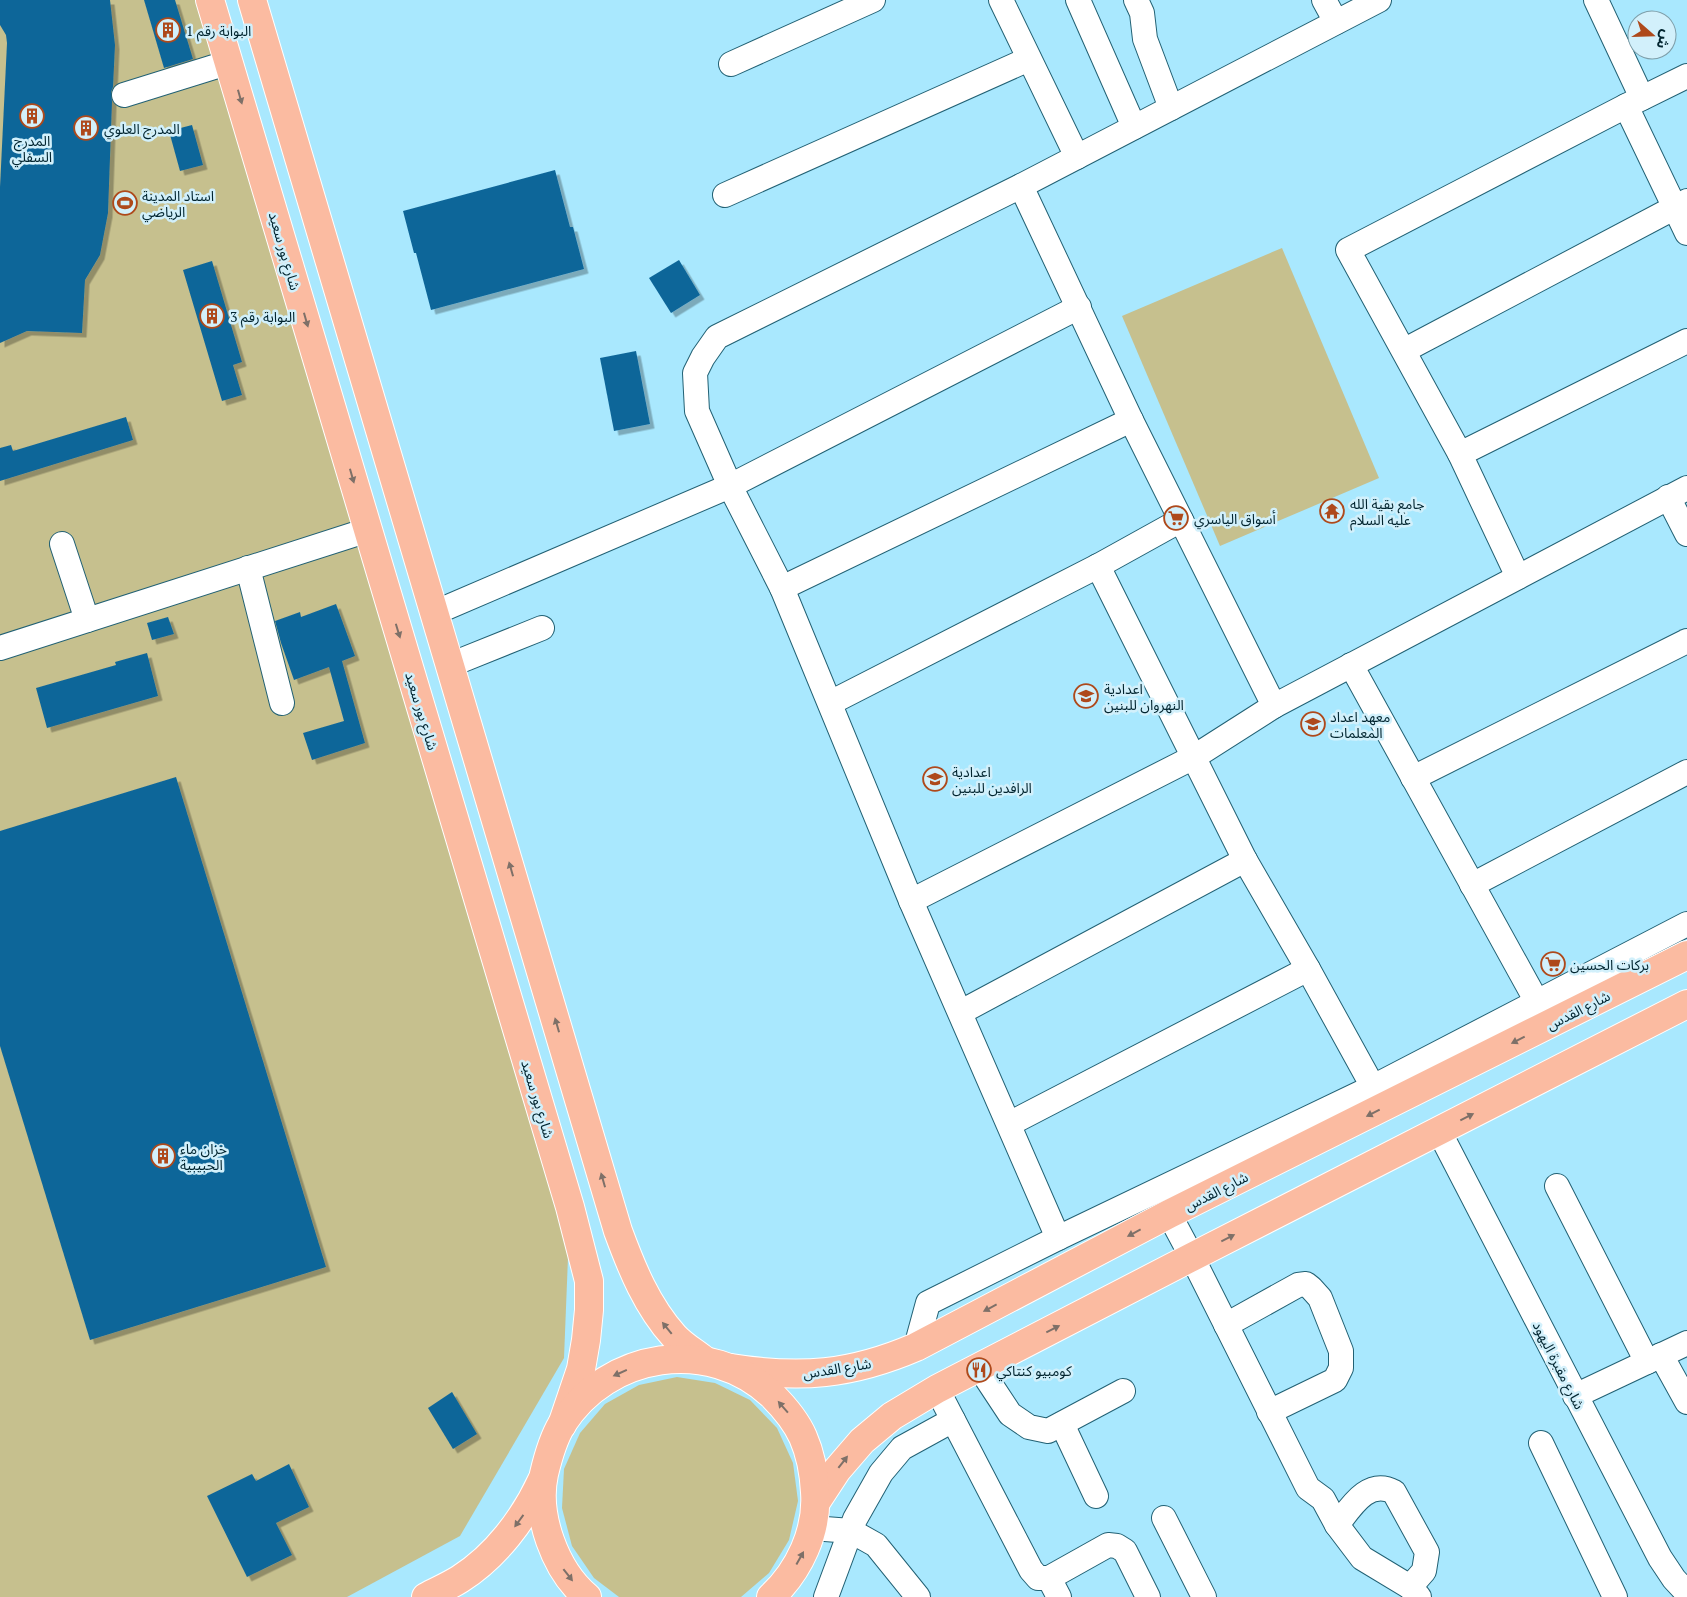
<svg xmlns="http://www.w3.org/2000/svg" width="1687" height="1597" viewBox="0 0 1687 1597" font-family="'PT Serif','Noto Sans Arabic',serif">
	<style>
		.green { fill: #c6c08e }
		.building { fill: #106699; filter: url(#shadow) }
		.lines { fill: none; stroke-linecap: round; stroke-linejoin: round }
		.minor-casing { stroke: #226174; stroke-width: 26 }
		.major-casing { stroke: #fff; stroke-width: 30 }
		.minor { stroke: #fff; stroke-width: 24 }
		.major { stroke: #fbbba1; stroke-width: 28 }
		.oneway { fill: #7e7068 }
		.labels { text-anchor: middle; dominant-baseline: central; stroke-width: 5; stroke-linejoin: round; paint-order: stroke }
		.poi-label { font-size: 14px; fill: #01242f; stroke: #d2f0fb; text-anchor: start }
		.street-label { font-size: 14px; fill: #01242f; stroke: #d2f0fb }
	</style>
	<defs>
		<filter id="shadow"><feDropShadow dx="4.5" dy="4.5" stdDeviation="0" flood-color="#0004"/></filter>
	</defs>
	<rect width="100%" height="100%" fill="#a9e8fe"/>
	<g class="green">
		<polygon points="0,0 208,0 570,1207 564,1358 460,1536 347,1597 0,1597"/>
		<polygon points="1282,248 1379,478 1220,546 1122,316"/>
		<polygon points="677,1377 715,1383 750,1400 777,1428 793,1463 798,1501 789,1540 769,1573 741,1597 619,1597 594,1578 572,1546 562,1508 564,1469 580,1433 605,1404 639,1385"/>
	</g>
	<g class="building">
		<polygon points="0,0 110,0 115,45 113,87 111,92 112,102 108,213 100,255 85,280 82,333 27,331 0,343 0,187 7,43 6,35 0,25"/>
		<polygon points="144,0 175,0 193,59 164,68"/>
		<polygon points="192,125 203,165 180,171 169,131"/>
		<polygon points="555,170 570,227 573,227 584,269 431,310 416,253 414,253 403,211"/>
		<polygon points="679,260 700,295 671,313 649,278"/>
		<polygon points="212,261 242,362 233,365 242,395 222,401 183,270"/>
		<polygon points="636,351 650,424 614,431 600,358"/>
		<polygon points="126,417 133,440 0,481 0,448 11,445 13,451"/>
		<polygon points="336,604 355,656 342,661 365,743 312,760 303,733 344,721 329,667 294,680 281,643 275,621 300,612 301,617"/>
		<polygon points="168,617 174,634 152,640 147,623"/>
		<polygon points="147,653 158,696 47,728 36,688 116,665 115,662"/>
		<polygon points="176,777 326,1267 90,1340 0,1046 0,831"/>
		<polygon points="452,1392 477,1434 453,1449 428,1408"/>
		<polygon points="289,1464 309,1507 276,1523 292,1555 247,1577 207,1496 252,1474 256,1481"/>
	</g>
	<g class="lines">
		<g class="minor-casing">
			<g id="minor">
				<polyline points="1001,0 1077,157"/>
				<polyline points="1078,0 1134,127"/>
				<polyline points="1136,0 1142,13 1145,39 1171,108"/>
				<polyline points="1324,0 1336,22"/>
				<polyline points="1596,0 1642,98"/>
				<polyline points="731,64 873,0"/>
				<polyline points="124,95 230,62"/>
				<polyline points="1626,106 1687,233"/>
				<polyline points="1021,186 1131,420 1274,706"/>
				<polyline points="725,195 1029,59"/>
				<polyline points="1405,350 1687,201"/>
				<polyline points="1460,454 1687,341"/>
				<polyline points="1668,497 1687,534"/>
				<polyline points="62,544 87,620"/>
				<polyline points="1098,566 1245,860 1308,969 1373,1087"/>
				<polyline points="248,568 282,703"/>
				<polyline points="1518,577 1460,454 1348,250 1626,106 1687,76"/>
				<polyline points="782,588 1131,420"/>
				<polyline points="434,613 730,486 1079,307"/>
				<polyline points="0,648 368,530"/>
				<polyline points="450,665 542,628"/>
				<polyline points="1351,665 1537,1002"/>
				<polyline points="830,703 1098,566 1181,520"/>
				<polyline points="1413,778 1687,641"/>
				<polyline points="1472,885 1687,772"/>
				<polyline points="911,901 1194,757 1274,706 1687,488"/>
				<polyline points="961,1012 1245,860"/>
				<polyline points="1009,1124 1308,969"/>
				<polyline points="1439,1131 1660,1558 1674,1579 1687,1593"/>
				<polyline points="1557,1186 1647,1362"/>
				<polyline points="1169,1214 1192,1257 1308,1488 1323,1499 1337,1525 1362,1558 1410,1587 1419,1597"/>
				<polyline points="1058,1238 911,901 782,588 730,486 697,411 695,373 703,357 717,337 1021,186 1379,0"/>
				<polyline points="1226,1325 1298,1285 1306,1284 1311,1288 1320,1298 1341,1351 1341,1368 1335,1380 1269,1412"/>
				<polyline points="916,1347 928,1303 1058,1238 1373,1087 1687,924"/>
				<polyline points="1661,1355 1687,1402"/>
				<polyline points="979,1367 1010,1414 1029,1427 1048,1431 1123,1391"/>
				<polyline points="937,1389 1031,1570 1038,1578 1049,1578 1108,1545 1117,1546 1125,1551 1148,1597"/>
				<polyline points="1575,1396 1687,1343"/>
				<polyline points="1062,1424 1096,1496"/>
				<polyline points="1541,1443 1615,1597"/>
				<polyline points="1164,1518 1204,1597"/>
				<path d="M 1337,1525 C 1351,1507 1368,1478 1394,1492 L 1427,1552 L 1424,1571 L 1410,1587"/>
				<polyline points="812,1528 851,1531 876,1545 918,1597"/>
				<polyline points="1049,1578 1059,1597"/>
				<polyline points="826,1597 855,1519 881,1473 902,1448 953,1420"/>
			</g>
		</g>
		<g class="major-casing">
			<g id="major">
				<polyline points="210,0 570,1207 589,1281 589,1310 586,1340 581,1369 562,1425"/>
				<path d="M 252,0 L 618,1231 C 632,1269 647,1306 674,1336 C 682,1345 694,1352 704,1360"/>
				<path d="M 731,1368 C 800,1379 851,1375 916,1347 L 1169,1214 L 1687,955"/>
				<polyline points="816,1502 837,1470 862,1441 892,1416 937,1389 1192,1257 1687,1004"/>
				<path d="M 426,1597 C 437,1591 449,1586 460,1579 C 496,1556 524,1519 542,1480"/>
				<path d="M 587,1597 C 555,1570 535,1515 544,1474 C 548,1457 553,1439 562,1424 C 608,1352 709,1336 772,1395 C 784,1407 796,1421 803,1437 C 811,1455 814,1473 815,1492 C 818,1531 799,1571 771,1597"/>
			</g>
		</g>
		<use href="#minor" class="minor"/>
		<use href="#major" class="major"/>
	</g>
	<defs><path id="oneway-solid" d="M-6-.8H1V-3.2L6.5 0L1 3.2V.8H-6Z" transform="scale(1.25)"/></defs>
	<g class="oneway">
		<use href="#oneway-solid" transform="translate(240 97) rotate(74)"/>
		<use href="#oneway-solid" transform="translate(306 320) rotate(74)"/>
		<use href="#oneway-solid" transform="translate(352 476) rotate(74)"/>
		<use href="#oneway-solid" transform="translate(398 631) rotate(73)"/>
		<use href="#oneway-solid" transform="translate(511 869) rotate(-106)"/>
		<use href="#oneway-solid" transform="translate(557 1025) rotate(-106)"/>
		<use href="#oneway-solid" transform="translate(1518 1040) rotate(153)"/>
		<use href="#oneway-solid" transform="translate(1373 1113) rotate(153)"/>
		<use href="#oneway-solid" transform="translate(1467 1117) rotate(-27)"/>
		<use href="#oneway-solid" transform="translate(603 1180) rotate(-106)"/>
		<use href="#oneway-solid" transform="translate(1134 1233) rotate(152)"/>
		<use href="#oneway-solid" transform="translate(1228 1238) rotate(-27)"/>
		<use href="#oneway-solid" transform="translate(990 1308) rotate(152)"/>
		<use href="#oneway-solid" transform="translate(667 1328) rotate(-129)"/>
		<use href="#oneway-solid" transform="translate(1053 1329) rotate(-27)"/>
		<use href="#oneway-solid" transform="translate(620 1373) rotate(156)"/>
		<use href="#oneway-solid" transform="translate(783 1407) rotate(-131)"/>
		<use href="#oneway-solid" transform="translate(843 1462) rotate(-52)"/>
		<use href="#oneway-solid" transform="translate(519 1521) rotate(126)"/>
		<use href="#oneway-solid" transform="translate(800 1558) rotate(-61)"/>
		<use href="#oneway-solid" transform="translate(568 1575) rotate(52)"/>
	</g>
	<defs>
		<g id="building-ring" transform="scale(1.25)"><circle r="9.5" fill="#d2f0fb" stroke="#ae491b" stroke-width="1.5"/><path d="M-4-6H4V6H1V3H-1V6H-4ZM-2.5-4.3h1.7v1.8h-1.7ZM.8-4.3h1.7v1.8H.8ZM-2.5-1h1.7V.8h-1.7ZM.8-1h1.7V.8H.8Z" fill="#ae491b"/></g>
		<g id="stadium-ring" transform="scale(1.25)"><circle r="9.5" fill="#d2f0fb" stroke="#ae491b" stroke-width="1.5"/><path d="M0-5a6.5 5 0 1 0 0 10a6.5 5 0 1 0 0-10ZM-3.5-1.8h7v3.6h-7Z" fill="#ae491b"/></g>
		<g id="temple-ring" transform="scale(1.25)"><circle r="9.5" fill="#d2f0fb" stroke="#ae491b" stroke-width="1.5"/><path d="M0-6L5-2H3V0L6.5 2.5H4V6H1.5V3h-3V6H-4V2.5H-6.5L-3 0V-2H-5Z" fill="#ae491b"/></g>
		<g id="supermarket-ring" transform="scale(1.25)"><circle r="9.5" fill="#d2f0fb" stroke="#ae491b" stroke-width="1.5"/><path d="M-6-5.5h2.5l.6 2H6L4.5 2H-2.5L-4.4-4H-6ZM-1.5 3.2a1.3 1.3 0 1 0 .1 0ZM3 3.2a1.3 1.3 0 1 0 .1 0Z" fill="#ae491b"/></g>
		<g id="school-ring" transform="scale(1.25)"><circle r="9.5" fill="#d2f0fb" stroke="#ae491b" stroke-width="1.5"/><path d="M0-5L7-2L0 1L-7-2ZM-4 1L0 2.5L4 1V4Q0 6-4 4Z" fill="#ae491b"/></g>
		<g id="restaurant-ring" transform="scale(1.25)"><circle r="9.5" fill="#d2f0fb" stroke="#ae491b" stroke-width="1.5"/><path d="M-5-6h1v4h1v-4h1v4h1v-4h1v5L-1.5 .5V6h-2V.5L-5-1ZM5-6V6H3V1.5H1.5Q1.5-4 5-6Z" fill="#ae491b"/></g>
	</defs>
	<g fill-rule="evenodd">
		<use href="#building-ring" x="168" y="30"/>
		<use href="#building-ring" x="32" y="116"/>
		<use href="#building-ring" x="86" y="128"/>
		<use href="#stadium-ring" x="125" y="203"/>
		<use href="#building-ring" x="212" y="316"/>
		<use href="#temple-ring" x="1332" y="511"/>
		<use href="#supermarket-ring" x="1176" y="518"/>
		<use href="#school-ring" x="1086" y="696"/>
		<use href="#school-ring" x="1313" y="724"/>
		<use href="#school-ring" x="935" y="779"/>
		<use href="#supermarket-ring" x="1553" y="964"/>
		<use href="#building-ring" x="163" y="1156"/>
		<use href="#restaurant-ring" x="979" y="1370"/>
	</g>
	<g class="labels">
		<g class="poi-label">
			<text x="186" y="30">البوابة رقم 1</text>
			<text x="104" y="128">المدرج العلوي</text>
			<text x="32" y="140" text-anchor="middle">المدرج<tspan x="32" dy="16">السفلي</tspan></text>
			<text x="142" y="195">استاد المدينة<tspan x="142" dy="16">الرياضي</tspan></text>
			<text x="230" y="316">البوابة رقم 3</text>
			<text x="1350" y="503">جامع بقية الله<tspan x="1350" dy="16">عليه السلام</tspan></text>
			<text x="1194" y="518">أسواق الياسري</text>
			<text x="1104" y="688">اعدادية<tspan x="1104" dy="16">النهروان للبنين</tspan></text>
			<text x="1330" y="716">معهد اعداد<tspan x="1330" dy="16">المعلمات</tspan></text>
			<text x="952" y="771">اعدادية<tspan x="952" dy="16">الرافدين للبنين</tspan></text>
			<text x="1570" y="964">بركات الحسين</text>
			<text x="180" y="1148">خزان ماء<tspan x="180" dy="16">الحبيبية</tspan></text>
			<text x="996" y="1370">كومبيو كنتاكي</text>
		</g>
		<g class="street-label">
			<text transform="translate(285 251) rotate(74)">شارع بور سعيد</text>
			<text transform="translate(422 711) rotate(73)">شارع بور سعيد</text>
			<text transform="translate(1578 1010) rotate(-27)">شارع القدس</text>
			<text transform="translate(538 1099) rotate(73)">شارع بور سعيد</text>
			<text transform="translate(1216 1191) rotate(-27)">شارع القدس</text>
			<text transform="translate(1559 1365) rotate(63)">شارع مقبرة اليهود</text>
			<text transform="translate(837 1368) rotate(-9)">شارع القدس</text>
		</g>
	</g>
	<g transform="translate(1652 35) rotate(110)"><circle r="24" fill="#d2f0fb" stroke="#7e9ea9"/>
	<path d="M0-4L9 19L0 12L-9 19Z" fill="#ae491b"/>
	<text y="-8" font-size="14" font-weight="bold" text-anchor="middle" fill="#01242f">ش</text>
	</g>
</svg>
